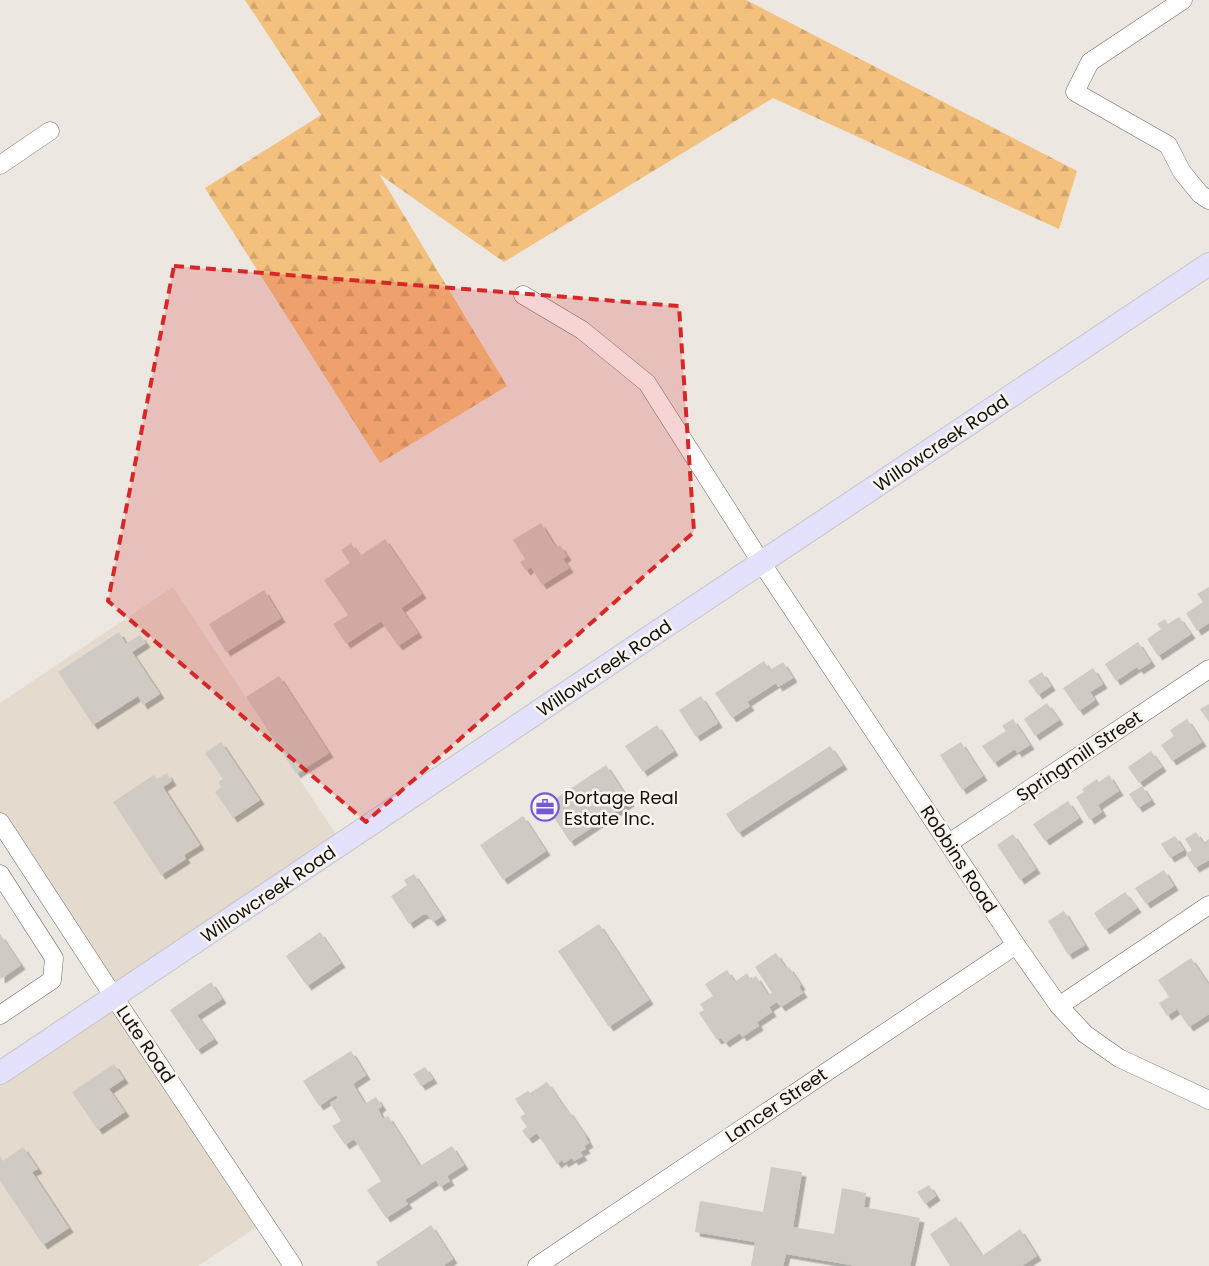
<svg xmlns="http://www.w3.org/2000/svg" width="1209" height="1266" viewBox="0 0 1209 1266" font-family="Poppins,sans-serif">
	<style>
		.built { fill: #e4dace }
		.forest { fill: url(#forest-firs) }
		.building { fill: #cfcac4; filter: url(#shadow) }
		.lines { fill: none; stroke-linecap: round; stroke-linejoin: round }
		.minor-casing { stroke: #6f6b66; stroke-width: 19 }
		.major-casing { stroke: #c6c6c5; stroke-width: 24 }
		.minor { stroke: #fff; stroke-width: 18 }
		.major { stroke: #e3e1fc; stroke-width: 22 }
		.marked { fill: #d62828; fill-opacity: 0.2; stroke: #d62828; stroke-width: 4; stroke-dasharray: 10 6; stroke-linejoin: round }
		.labels { text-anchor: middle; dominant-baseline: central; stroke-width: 5; stroke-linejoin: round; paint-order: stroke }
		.street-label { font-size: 18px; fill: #13110f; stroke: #f9f4ee }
		.poi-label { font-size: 18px; fill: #13110f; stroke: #f9f4ee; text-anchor: start }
	</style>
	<defs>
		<pattern id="forest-firs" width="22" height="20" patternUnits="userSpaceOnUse" patternTransform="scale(1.25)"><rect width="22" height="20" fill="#f4c07d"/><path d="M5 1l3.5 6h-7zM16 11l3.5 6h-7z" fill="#d0a46b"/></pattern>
		<filter id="shadow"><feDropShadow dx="4.5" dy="4.5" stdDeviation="0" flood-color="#0004"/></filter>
	</defs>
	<rect width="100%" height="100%" fill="#ece7e1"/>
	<g class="built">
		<polygon points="173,587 339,839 115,992 0,815 0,703"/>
		<polygon points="111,1003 260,1225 198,1266 0,1266 0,1078"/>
	</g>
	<polygon class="forest" points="245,0 746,0 1077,171 1059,229 773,98 504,262 379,174 507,386 380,463 205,188 321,115"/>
	<g class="building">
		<polygon points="541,523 556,548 560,545 567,556 563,559 569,568 542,585 531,567 526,571 520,562 525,559 513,540"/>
		<polygon points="385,539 422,594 401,608 418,633 398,646 381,621 346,644 333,624 348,615 324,580 350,563 341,550 351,543 360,556"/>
		<polygon points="1209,587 1209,623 1197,631 1186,613 1203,602 1197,594"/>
		<polygon points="264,590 281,618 226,652 209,624"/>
		<polygon points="1179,617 1191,634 1158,656 1147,639 1161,629 1157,624 1165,619 1168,624"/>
		<polygon points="119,632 126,644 140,635 146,643 132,652 160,694 143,705 138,696 93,725 58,672"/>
		<polygon points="1138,642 1151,662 1139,670 1137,667 1116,681 1105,664"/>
		<polygon points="764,661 770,670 783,662 793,678 778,687 776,683 747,702 750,706 732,718 715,693"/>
		<polygon points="1093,668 1103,684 1090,692 1095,700 1079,711 1063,688"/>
		<polygon points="1042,672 1051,686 1038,695 1028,681"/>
		<polygon points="279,676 329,753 296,774 246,697"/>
		<polygon points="701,696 718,723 696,737 679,710"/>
		<polygon points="1047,703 1059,720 1035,736 1024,719"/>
		<polygon points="1209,704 1209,722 1200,709"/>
		<polygon points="1013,719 1030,745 1017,753 1015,749 994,763 982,746 1006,731 1002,726"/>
		<polygon points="1187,719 1202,742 1172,761 1161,745 1174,736 1170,730"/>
		<polygon points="657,725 674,751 643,772 625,746"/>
		<polygon points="221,742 260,800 233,818 215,792 221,787 218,782 223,779 205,753"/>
		<polygon points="961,742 983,776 962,790 940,755"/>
		<polygon points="830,746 843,765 738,833 726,814"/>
		<polygon points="1151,751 1162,767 1139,783 1128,767"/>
		<polygon points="606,765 630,802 570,842 546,805"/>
		<polygon points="167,773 172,781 163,787 200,845 184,855 186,859 161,875 113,802 154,775 157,779"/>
		<polygon points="1109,775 1119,791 1098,805 1102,812 1090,820 1076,797 1084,792 1082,789 1097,779 1099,782"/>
		<polygon points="1142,786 1151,800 1138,808 1129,794"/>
		<polygon points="1068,801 1079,818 1045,841 1033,824"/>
		<polygon points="523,816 546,851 503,880 480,845"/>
		<polygon points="1196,832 1203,843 1209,839 1209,860 1195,868 1186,854 1192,850 1185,839"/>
		<polygon points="1013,834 1036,869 1020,880 997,845"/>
		<polygon points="1175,836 1184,850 1170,858 1161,844"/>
		<polygon points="1164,870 1174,886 1146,904 1135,888"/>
		<polygon points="414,874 442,916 433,922 427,914 425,915 424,914 409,924 391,896 407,885 404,880"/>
		<polygon points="1125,892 1137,908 1105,930 1094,913"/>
		<polygon points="1064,911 1085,945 1068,955 1048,921"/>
		<polygon points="599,924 649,1000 609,1027 558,951"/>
		<polygon points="320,932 341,963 307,986 286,956"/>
		<polygon points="0,934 21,965 1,979 0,978"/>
		<polygon points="776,953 786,968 789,967 801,985 799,987 803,993 781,1007 777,1002 769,1007 772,1012 757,1022 759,1026 742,1037 740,1033 725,1043 721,1038 717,1040 699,1013 704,1010 700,1004 713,996 705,984 727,970 735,982 747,973 751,980 756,976 768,995 772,993 755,967"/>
		<polygon points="1191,958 1209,985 1209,1014 1189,1027 1177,1009 1167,1016 1159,1003 1169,997 1158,980"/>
		<polygon points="211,982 222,999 197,1015 214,1039 197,1050 170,1010"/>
		<polygon points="351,1051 366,1075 353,1084 365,1104 376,1097 382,1106 378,1109 383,1119 388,1116 420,1166 452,1146 464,1165 447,1176 450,1181 440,1187 436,1180 405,1200 408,1204 386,1218 367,1190 381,1181 354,1139 345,1145 332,1126 341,1121 330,1103 338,1098 336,1095 319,1106 303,1081"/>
		<polygon points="114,1064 124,1079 109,1089 125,1112 98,1130 72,1092"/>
		<polygon points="425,1067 433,1079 421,1086 413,1074"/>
		<polygon points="547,1082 567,1111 568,1110 586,1136 585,1136 589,1143 584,1146 586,1149 580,1152 583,1156 574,1161 572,1158 564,1163 562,1160 557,1164 537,1133 528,1139 522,1131 527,1127 520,1117 525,1114 515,1099 528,1091 530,1093"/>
		<polygon points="23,1147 38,1169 32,1172 69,1228 43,1245 0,1181 0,1156 3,1161"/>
		<polygon points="771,1167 802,1172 793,1227 834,1234 842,1188 866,1193 864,1207 920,1218 910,1266 857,1266 786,1254 783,1266 751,1266 755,1242 695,1232 700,1201 763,1212"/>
		<polygon points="929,1185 936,1196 925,1204 917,1192"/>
		<polygon points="956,1217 982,1256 1020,1229 1037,1256 1022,1266 950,1266 930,1234"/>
		<polygon points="431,1225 453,1259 443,1266 378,1266 376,1262"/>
	</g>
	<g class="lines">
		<g class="minor-casing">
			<g id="minor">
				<polyline points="1183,0 1090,62 1075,92 1168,145 1182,172 1200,194 1209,200"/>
				<polyline points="0,165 50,131"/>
				<polyline points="523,295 582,330 647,383 761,562 1016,945 1059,1006 1085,1034 1119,1058 1209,1100"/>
				<polyline points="0,822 114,997 293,1266"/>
				<polyline points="949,843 1209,669"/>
				<polyline points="0,874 54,958 52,980 0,1015"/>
				<polyline points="1059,1006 1209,905"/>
				<polyline points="537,1266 1016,945"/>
			</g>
		</g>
		<g class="major-casing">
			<polyline id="major" points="0,1073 651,636 1209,264"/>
		</g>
		<use href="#minor" class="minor"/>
		<use href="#major" class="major"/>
	</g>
	<path class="marked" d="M 174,266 L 679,306 L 694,532 L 366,822 L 108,601 Z"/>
	<defs>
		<g id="office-ring" transform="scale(1.4375)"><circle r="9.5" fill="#f9f4ee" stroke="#735ad4" stroke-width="1.5"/><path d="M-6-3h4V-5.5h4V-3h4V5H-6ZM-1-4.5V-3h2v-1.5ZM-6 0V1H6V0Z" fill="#735ad4"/></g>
	</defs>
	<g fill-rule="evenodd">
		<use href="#office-ring" x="545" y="807"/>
	</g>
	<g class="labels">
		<g class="street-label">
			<text transform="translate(941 443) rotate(-34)">Willowcreek Road</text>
			<text transform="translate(604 668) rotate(-34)">Willowcreek Road</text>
			<text transform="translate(1079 756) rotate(-34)">Springmill Street</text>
			<text transform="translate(959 859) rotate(57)">Robbins Road</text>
			<text transform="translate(268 894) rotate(-34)">Willowcreek Road</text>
			<text transform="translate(146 1044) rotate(56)">Lute Road</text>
			<text transform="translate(776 1105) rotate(-34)">Lancer Street</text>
		</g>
		<g class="poi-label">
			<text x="564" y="797">Portage Real<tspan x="564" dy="21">Estate Inc.</tspan></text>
		</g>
	</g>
</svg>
